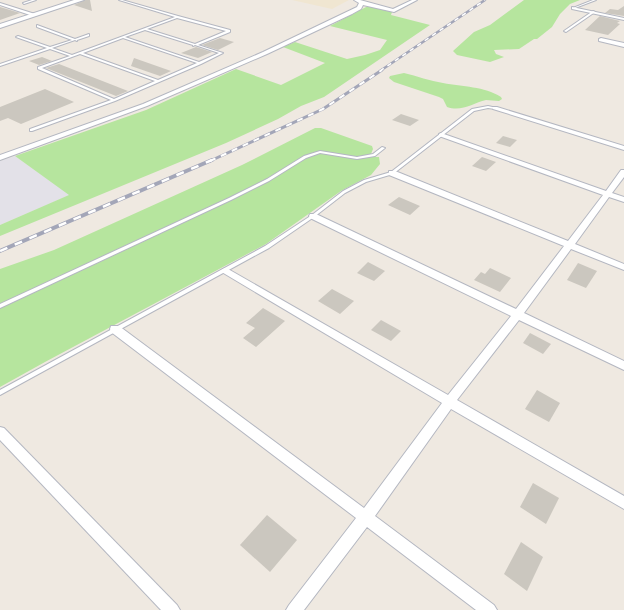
<svg xmlns="http://www.w3.org/2000/svg" width="624" height="610" viewBox="0 0 624 610" font-family="'Sofia Sans Condensed',sans-serif">
	<style>
		.industrial { fill: #e3e1e8 }
		.education { fill: #f0e6d1 }
		.green { fill: #b6e59e }
		.building { fill: #cbc7bf }
		.lines { fill: none; stroke-linecap: round; stroke-linejoin: round }
		.lane-casing { stroke: #b4b7c1; stroke-width: 2 }
		.street-casing { stroke: #b4b7c1; stroke-width: 2 }
		.secondary-casing { stroke: #b4b7c1; stroke-width: 2 }
		.lane { fill: #fff; fill-rule: evenodd }
		.street { fill: #fff; fill-rule: evenodd }
		.secondary { fill: #fff; fill-rule: evenodd }
		.rail-far2-casing { stroke: #a3a6b8; stroke-width: 2.5 }
		.rail-far1-casing { stroke: #a3a6b8; stroke-width: 3 }
		.rail-casing { stroke: #a3a6b8; stroke-width: 4 }
		.rail-far2 { stroke: #fff; stroke-width: 1.5; stroke-dasharray: 4.5; stroke-linecap: butt }
		.rail-far1 { stroke: #fff; stroke-width: 2; stroke-dasharray: 6; stroke-linecap: butt }
		.rail { stroke: #fff; stroke-width: 2.5; stroke-dasharray: 8; stroke-linecap: butt }
	</style>
	<rect width="100%" height="100%" fill="#efe9e1"/>
	<polygon class="industrial" points="15,156 70,195 0,225 0,161"/>
	<polygon class="education" points="292,0 349,0 332,9"/>
	<g class="green">
		<polygon points="524,0 580,0 570,4 560,14 552,27 537,39 534,39 519,49 494,50 496,54 504,57 490,62 457,55 453,51 474,32 490,25"/>
		<polygon points="368,6 392,12 391,15 430,25 324,97 301,106 278,119 226,143 0,236 0,225 69,195 15,156 146,110 236,69 281,85 325,63 283,47 295,42 347,59 365,55 380,50 387,40 330,26"/>
		<path d="M 404,73 C 417,76 430,81 443,83 C 463,87 484,86 501,97 L 502,99 L 499,101 C 495,101 490,100 486,100 C 473,103 462,112 447,107 L 443,99 L 439,97 L 394,82 L 389,78 L 390,76 Z"/>
		<polygon points="315,128 321,128 372,146 373,149 371,154 365,157 379,157 380,164 371,175 341,191 266,244 45,362 0,387 0,269 54,250 242,165"/>
	</g>
	<g class="building">
		<polygon points="85,0 90,0 92,11 74,5"/>
		<polygon points="624,6 624,16 605,13 610,9 618,10"/>
		<polygon points="0,7 20,13 0,20"/>
		<polygon points="600,16 620,21 617,23 620,24 608,35 585,30"/>
		<polygon points="220,38 234,42 218,50 202,45"/>
		<polygon points="196,47 212,52 198,58 181,53"/>
		<polygon points="42,57 52,61 39,65 29,61"/>
		<polygon points="134,58 171,71 160,76 131,66"/>
		<polygon points="59,64 128,91 116,96 46,68"/>
		<polygon points="45,89 74,102 21,124 8,118 0,121 0,107"/>
		<polygon points="401,114 419,120 410,126 392,120"/>
		<polygon points="503,136 517,140 510,147 496,143"/>
		<polygon points="482,157 496,162 486,171 472,166"/>
		<polygon points="399,197 420,206 410,215 388,205"/>
		<polygon points="368,262 385,271 374,281 357,273"/>
		<polygon points="578,263 597,271 586,288 567,280"/>
		<polygon points="490,268 511,278 500,292 474,280 481,272 485,274"/>
		<polygon points="332,289 354,301 340,314 318,301"/>
		<polygon points="263,308 285,321 256,347 243,338 255,328 246,323"/>
		<polygon points="381,320 401,331 391,341 371,330"/>
		<polygon points="530,333 551,344 543,354 523,343"/>
		<polygon points="537,390 560,403 549,422 525,409"/>
		<polygon points="533,483 559,498 546,524 520,507"/>
		<polygon points="267,515 297,540 270,572 240,545"/>
		<polygon points="521,542 543,557 527,591 504,574"/>
	</g>
	<g class="lines">
		<g class="lane-casing">
			<g id="lane">
				<polygon points="32,0 36,0 24,4 23,3"/>
				<path d="M 119,0 L 122,0 L 178,16 L 230,30 L 230,32 L 198,45 L 223,53 L 201,64 L 115,101 L 32,131 L 30,131 L 30,129 L 111,100 L 38,69 L 38,67 L 70,56 L 50,49 L 0,66 L 0,64 L 47,48 L 16,37 L 18,36 L 50,47 L 72,40 L 37,27 L 37,25 L 75,39 L 89,34 L 89,36 L 77,40 L 77,41 L 75,40 L 52,48 L 72,55 L 175,17 ZM 177,18 L 226,31 L 195,44 L 147,29 ZM 145,30 L 193,45 L 193,46 L 195,45 L 219,53 L 199,62 L 125,37 ZM 123,38 L 197,63 L 158,80 L 83,53 ZM 80,54 L 155,81 L 114,99 L 42,68 Z"/>
				<polygon points="593,0 596,0 575,8 573,8"/>
				<polygon points="0,3 35,14 35,15 33,16 0,5"/>
				<polygon points="593,11 595,12 566,32 564,31"/>
				<polygon points="488,106 497,108 495,109 488,108 474,111 393,174 366,182 345,193 314,217 269,248 0,395 0,390 265,246 312,215 343,191 364,180 391,172 472,109"/>
				<polygon points="382,147 385,148 375,156 357,159 320,153 306,158 269,181 231,200 0,308 0,304 229,198 267,179 304,156 320,151 357,157 373,154"/>
			</g>
		</g>
		<g class="street-casing">
			<g id="street">
				<polygon points="354,0 360,0 393,9 412,0 417,0 394,12 363,5 361,9 352,14 267,54 147,106 0,160 0,155 143,104 263,52 357,7 359,3"/>
				<polygon points="572,7 624,18 624,20 572,9"/>
				<polygon points="601,38 624,43 624,47 599,41 599,39"/>
				<polygon points="493,107 497,107 624,146 624,150 493,109"/>
				<polygon points="441,133 606,191 621,170 624,170 624,177 612,193 624,197 624,202 609,197 575,244 624,264 624,270 571,249 524,313 624,361 624,370 519,320 457,400 624,496 624,509 451,409 375,516 494,605 497,610 476,610 367,527 304,610 286,610 289,605 356,518 111,332 110,329 111,326 119,326 364,508 442,403 220,271 225,268 228,269 448,395 511,316 310,218 309,216 310,214 316,214 516,309 564,246 389,175 389,171 395,171 568,241 603,195 439,136 439,134"/>
				<polygon points="0,427 4,428 177,605 180,610 161,610 0,440"/>
			</g>
		</g>
		<g class="secondary-casing">
			<polygon id="secondary" points="74,0 84,0 0,28 0,24"/>
		</g>
		<use href="#lane" class="lane"/>
		<use href="#street" class="street"/>
		<use href="#secondary" class="secondary"/>
		<g class="rail-far2-casing">
			<polyline id="rail-far2" points="380,71 485,0"/>
		</g>
		<g class="rail-far1-casing">
			<polyline id="rail-far1" points="210,161 323,109 382,70"/>
		</g>
		<g class="rail-casing">
			<polyline id="rail" points="0,251 212,160"/>
		</g>
		<use href="#rail-far2" class="rail-far2"/>
		<use href="#rail-far1" class="rail-far1"/>
		<use href="#rail" class="rail"/>
	</g>
</svg>
